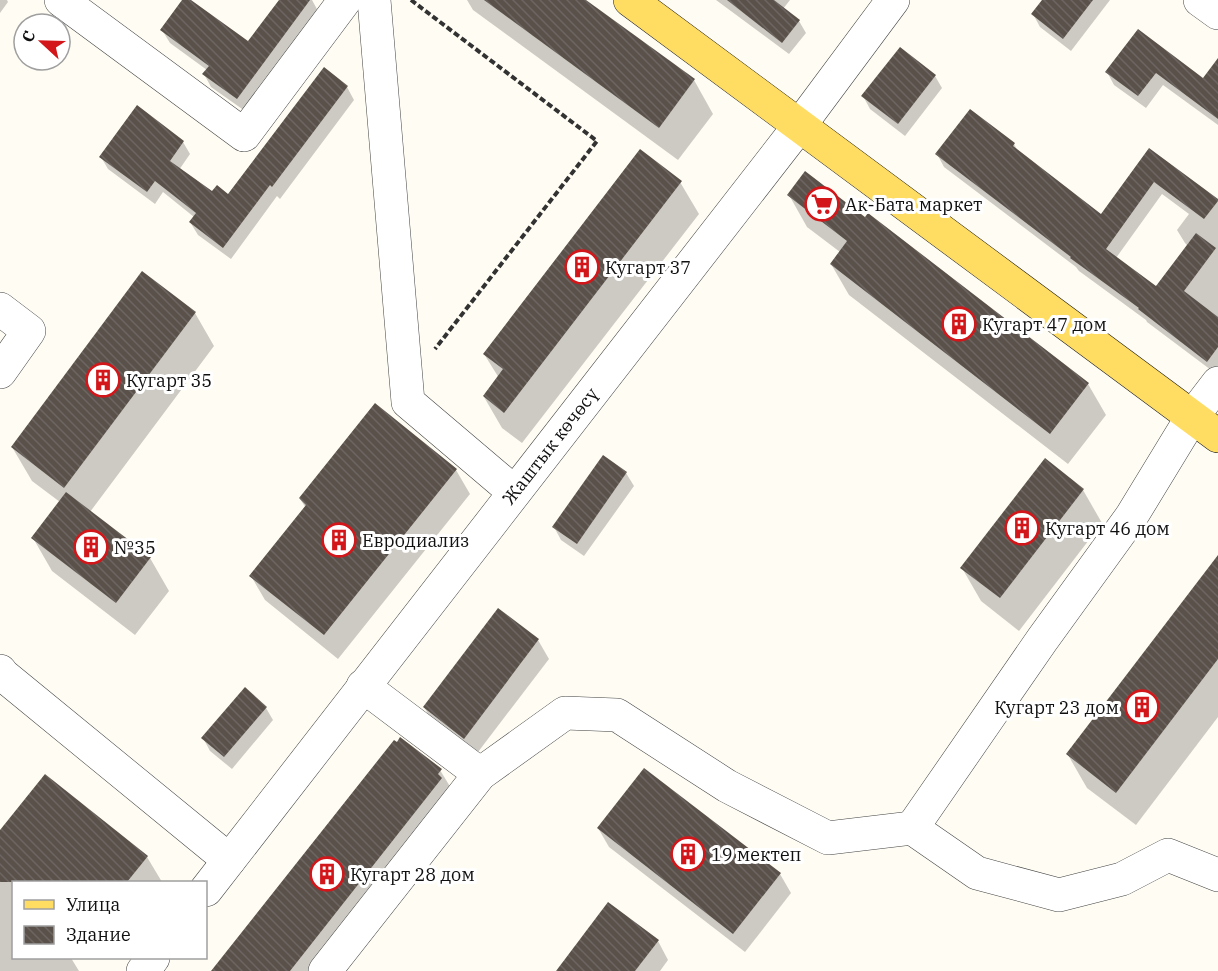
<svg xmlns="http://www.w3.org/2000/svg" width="1218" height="971" viewBox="0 0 1218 971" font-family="'IBM Plex Serif',serif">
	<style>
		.shadow { fill: #0003; fill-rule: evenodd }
		.building { fill: url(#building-back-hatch) }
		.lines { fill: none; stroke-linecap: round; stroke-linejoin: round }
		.minor-casing { stroke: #434343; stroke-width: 34 }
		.major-casing { stroke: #212121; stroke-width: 34 }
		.path { stroke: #323232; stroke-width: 4; stroke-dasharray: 6 3; stroke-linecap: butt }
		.minor { stroke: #fff; stroke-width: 33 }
		.major { stroke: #ffdd63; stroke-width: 33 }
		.labels { text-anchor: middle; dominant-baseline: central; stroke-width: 6; stroke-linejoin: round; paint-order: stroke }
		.poi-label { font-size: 18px; fill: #101010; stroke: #fff; text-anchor: start }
		.street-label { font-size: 18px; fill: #101010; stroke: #fff }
	</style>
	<defs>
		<pattern id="building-back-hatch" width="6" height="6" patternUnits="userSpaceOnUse" patternTransform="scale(1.5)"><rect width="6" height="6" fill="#5a514b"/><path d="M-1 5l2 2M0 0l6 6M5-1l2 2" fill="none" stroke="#6d6561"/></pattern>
	</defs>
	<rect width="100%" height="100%" fill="#fffdf3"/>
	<g class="shadow">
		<polygon points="0,0 7,0 8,2 0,13"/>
		<polygon points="184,0 188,0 248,43 281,0 312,0 318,11 245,111 211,87 204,74 207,70 170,43 162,30"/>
		<polygon points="467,0 584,0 694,80 713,114 678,160 473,10"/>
		<polygon points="716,0 790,0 783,9 799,21 806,33 789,54"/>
		<polygon points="1043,0 1110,0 1071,51 1040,27 1033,14"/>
		<polygon points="1138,31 1203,80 1218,60 1218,125 1163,85 1146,108 1114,85 1107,72"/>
		<polygon points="935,76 942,88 905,136 870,109 863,96"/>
		<polygon points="347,87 354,100 280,199 277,196 231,259 198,235 190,222 194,217 163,192 155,204 108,169 101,157 183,142 190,154 179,170 212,193 229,196"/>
		<path d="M 1014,144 L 1019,153 L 1102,216 L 1149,150 L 1218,201 L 1218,369 L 1215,373 L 1147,322 L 1146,320 L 1079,271 L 1076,267 L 944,167 L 937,154 ZM 1162,194 L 1189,214 L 1177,230 L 1185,243 L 1188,246 L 1156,288 L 1116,258 Z"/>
		<polygon points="680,182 699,214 522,443 502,428 484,397 499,378 484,354"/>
		<polygon points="789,195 1088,384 1106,415 1068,464 849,295 831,264 840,252 807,227"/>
		<polygon points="143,273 195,313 214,346 90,512 150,558 169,591 135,635 52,571 33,538 60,502 32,481 12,447"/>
		<polygon points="456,470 470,494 338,659 265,600 251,576 306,508 300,499"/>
		<polygon points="626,473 634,486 584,556 561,540 554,527"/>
		<polygon points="1083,490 1102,523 1019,631 981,601 962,568"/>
		<polygon points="1218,557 1218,717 1136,825 1087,788 1068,755"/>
		<polygon points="538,640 549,659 475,756 435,726 424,707"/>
		<polygon points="266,708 273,720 232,769 210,751 203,738"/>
		<polygon points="440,770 460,803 335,971 213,971"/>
		<polygon points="45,776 147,857 162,882 14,882 14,958 71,958 79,971 0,971 0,833"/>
		<polygon points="598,828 780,874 791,893 745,952 609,847"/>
		<polygon points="658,941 668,960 660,971 567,971"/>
	</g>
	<g class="building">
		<polygon points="182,0 191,0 248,41 279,0 310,0 237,99 202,74 209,66 160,30"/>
		<polygon points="484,0 586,0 695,79 659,128"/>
		<polygon points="727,0 774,0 800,20 782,43"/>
		<polygon points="1042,0 1093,0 1063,39 1031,14"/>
		<polygon points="1138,29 1203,78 1218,58 1218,119 1156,73 1138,96 1105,72"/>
		<polygon points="900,47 936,75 898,124 861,96"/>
		<polygon points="324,67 348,86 272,187 270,185 223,248 189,222 196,213 155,181 147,192 99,157 137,105 184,141 170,161 212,191 217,185 228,194"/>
		<polygon points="970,109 1015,143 1013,146 1101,214 1149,148 1218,199 1218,201 1204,219 1154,182 1106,249 1156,286 1196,233 1216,248 1184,291 1218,317 1218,347 1207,362 1138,309 1139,308 1070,258 1071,257 935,154"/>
		<polygon points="640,149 682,181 504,413 483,396 503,369 483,354"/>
		<polygon points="805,171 865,217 868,213 1089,383 1050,434 830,264 847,241 787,195"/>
		<polygon points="142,271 196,312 64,488 11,447"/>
		<polygon points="375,403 457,469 324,635 249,576 306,505 299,498"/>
		<polygon points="603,455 627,472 577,544 552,527"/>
		<polygon points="1045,458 1084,489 1000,598 960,568"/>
		<polygon points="66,492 151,557 116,603 31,538"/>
		<polygon points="1218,555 1218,659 1116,793 1066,754"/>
		<polygon points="498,608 539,639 464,739 423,707"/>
		<polygon points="245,687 267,707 224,757 201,738"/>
		<polygon points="400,737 442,769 438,774 442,778 290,971 211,971 394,740 397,742"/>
		<polygon points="644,768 781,873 733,934 597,828"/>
		<polygon points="45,774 148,856 127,882 0,882 0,830"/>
		<polygon points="608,902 659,940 635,971 556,971"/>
	</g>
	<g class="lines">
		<g class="minor-casing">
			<g id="minor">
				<polyline points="61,0 244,135 345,0"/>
				<polyline points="374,0 408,402 514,492"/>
				<polyline points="1200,0 1218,13"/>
				<polyline points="0,309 29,331 0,372"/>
				<polyline points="1218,383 1192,417 1131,517 1042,640 912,828 977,873 1059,895 1122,879 1168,855 1218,875"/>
				<polyline points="0,671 3,675 229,860"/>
				<polyline points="480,774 565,713 617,715 727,786 828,838 912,828"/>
				<polyline points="206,890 800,125 893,0"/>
				<polyline points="143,971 153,958"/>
				<polyline points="325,971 480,774 363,686"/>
			</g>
		</g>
		<g class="major-casing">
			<polyline id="major" points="630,0 1218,436"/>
		</g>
		<polyline class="path" points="411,0 597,141 435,349"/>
		<use href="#minor" class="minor"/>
		<use href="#major" class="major"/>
	</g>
	<defs>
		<g id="supermarket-ring" transform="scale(1.725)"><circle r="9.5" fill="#fff" stroke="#d2161a" stroke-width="1.5"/><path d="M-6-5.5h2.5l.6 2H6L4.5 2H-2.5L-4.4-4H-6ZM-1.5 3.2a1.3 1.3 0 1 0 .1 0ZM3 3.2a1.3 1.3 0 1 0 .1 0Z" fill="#d2161a"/></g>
		<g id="building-ring" transform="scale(1.725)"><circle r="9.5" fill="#fff" stroke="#d2161a" stroke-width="1.5"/><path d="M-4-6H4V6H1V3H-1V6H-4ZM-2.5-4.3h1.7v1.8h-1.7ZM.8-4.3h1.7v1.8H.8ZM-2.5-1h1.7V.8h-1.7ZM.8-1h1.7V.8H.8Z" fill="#d2161a"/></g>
	</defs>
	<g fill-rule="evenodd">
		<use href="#supermarket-ring" x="822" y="204"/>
		<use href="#building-ring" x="582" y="267"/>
		<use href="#building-ring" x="959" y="324"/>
		<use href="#building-ring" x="103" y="380"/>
		<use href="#building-ring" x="1022" y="528"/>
		<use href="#building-ring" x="339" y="540"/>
		<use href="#building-ring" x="91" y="547"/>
		<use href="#building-ring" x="1142" y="707"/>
		<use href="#building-ring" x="688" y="854"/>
		<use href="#building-ring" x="327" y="874"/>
	</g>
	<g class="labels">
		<g class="poi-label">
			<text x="845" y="204">Ак-Бата маркет</text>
			<text x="605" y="267">Кугарт 37</text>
			<text x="982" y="324">Кугарт 47 дом</text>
			<text x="126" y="380">Кугарт 35</text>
			<text x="1045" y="528">Кугарт 46 дом</text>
			<text x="362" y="540">Евродиализ</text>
			<text x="114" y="547">№35</text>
			<text x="1119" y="707" text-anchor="end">Кугарт 23 дом</text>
			<text x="711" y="854">19 мектеп</text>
			<text x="350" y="874">Кугарт 28 дом</text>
		</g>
		<g class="street-label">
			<text transform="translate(550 446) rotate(-52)">Жаштык көчөсү</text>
		</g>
	</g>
	<rect x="12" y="881" width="195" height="78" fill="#ffffff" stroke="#9f9f9f" stroke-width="1.5"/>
	<rect x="24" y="900" width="30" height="9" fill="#ffdd63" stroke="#9f9f9f" stroke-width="1.5"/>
	<text x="66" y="911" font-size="18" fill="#101010">Улица</text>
	<rect x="24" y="926" width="30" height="18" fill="url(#building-back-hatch)" stroke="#9f9f9f" stroke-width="1.5"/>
	<text x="66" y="941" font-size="18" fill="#101010">Здание</text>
	<g transform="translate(42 42) rotate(292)"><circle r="28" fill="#ffffff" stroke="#9f9f9f" stroke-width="1.5"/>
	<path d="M0-4.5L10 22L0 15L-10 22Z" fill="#d2161a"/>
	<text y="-9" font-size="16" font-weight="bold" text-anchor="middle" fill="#101010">С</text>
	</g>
</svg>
